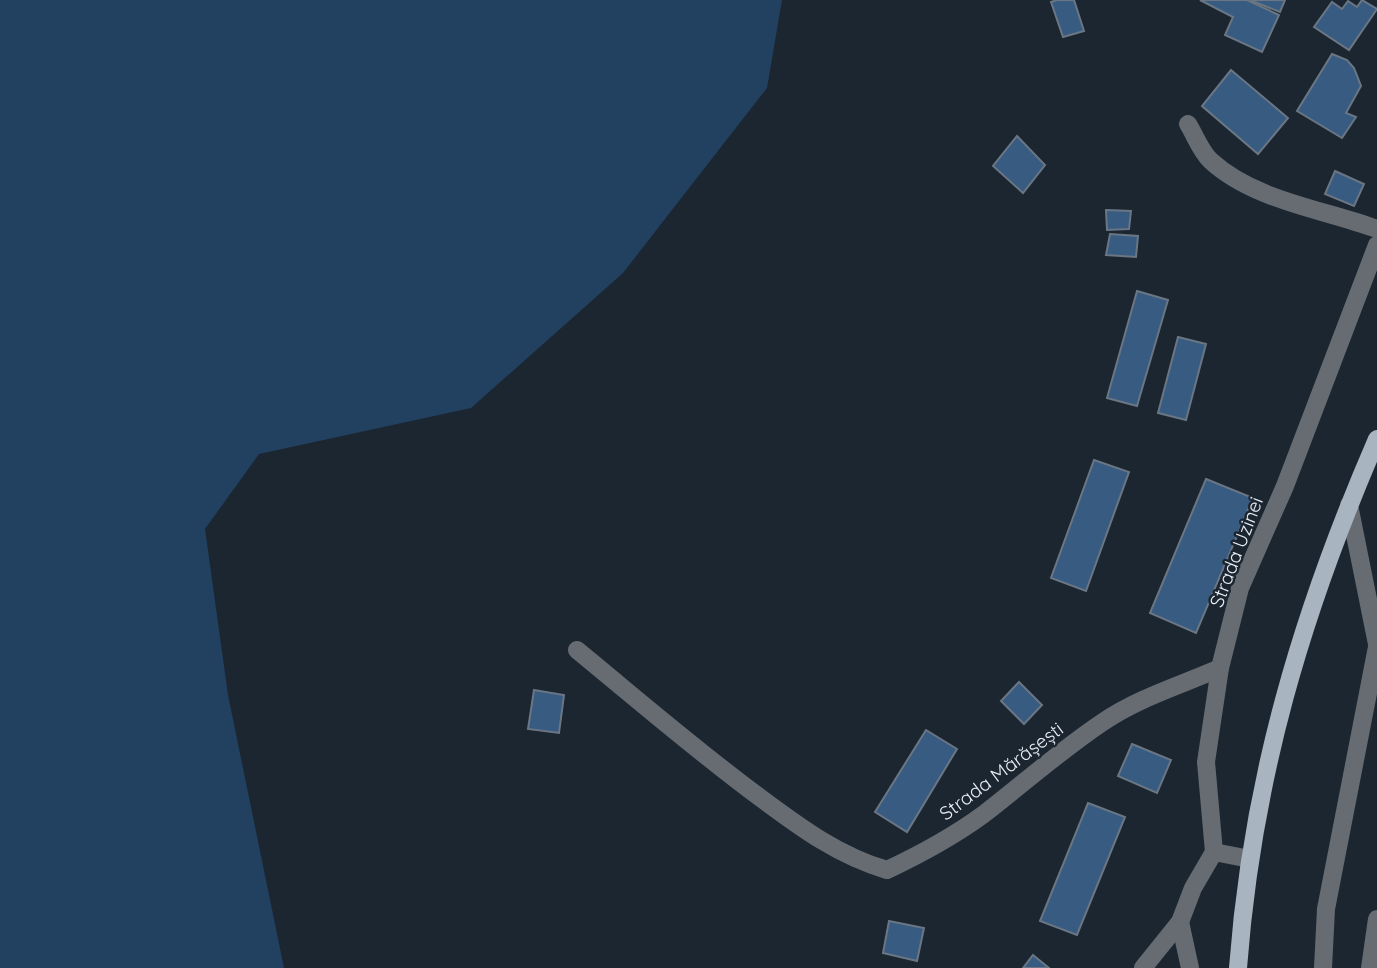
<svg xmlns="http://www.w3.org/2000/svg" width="1377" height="968" viewBox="0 0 1377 968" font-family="Quicksand,sans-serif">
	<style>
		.green { fill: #224060 }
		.building { fill: #385b81; stroke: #6a7684; stroke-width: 2 }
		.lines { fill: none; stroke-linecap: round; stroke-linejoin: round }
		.minor { stroke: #676c72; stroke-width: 18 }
		.major { stroke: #a9b4c1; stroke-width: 18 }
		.labels { text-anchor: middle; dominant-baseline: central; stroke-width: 5; stroke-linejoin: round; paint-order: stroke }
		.street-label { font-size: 19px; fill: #e8eff7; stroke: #1c2631 }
	</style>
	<rect width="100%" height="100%" fill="#1c2631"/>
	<polygon class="green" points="0,0 782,0 767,88 623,273 471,408 259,454 205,529 228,695 284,968 0,968"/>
	<g class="building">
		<polygon points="1057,0 1074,0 1084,31 1063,37 1051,2"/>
		<polygon points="1200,0 1247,0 1279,15 1262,52 1225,35 1233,17"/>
		<polygon points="1250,0 1285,0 1280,12"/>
		<polygon points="1362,0 1377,9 1349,50 1314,27 1332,2 1342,9 1348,1 1357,7"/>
		<polygon points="1332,54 1347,60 1354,68 1361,86 1346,113 1356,117 1342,138 1297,111"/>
		<polygon points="1231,70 1288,118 1258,154 1202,106"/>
		<polygon points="1017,136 1045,165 1023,193 993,166"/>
		<polygon points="1335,171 1364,184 1354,206 1325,194"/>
		<polygon points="1106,210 1131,211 1129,229 1107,230"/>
		<polygon points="1110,234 1138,236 1136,257 1106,255"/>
		<polygon points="1137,291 1168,300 1137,406 1107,398"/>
		<polygon points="1178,337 1206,344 1186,420 1158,413"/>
		<polygon points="1094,460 1129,472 1086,591 1051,578"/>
		<polygon points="1206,479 1253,498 1196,633 1150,613"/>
		<polygon points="1019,682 1042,705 1024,724 1001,701"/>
		<polygon points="534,690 564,695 559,733 528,729"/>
		<polygon points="926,730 957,749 907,832 875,812"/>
		<polygon points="1132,744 1171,760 1157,793 1118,776"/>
		<polygon points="1088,803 1125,817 1077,935 1040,921"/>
		<polygon points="889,921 924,928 917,961 883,953"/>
		<polygon points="1033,955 1049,968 1023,968"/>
	</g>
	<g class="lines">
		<g class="minor">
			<path d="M 1188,124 C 1195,135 1201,152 1211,161 C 1255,201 1323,209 1377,229"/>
			<polyline points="1349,505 1377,644"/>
			<path d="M 577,650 C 638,700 698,752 762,799 C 801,828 839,856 887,870 C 921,854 954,836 984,814 C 1024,783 1061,750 1103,722 C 1138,698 1181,685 1220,668"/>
			<polyline points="1250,859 1214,852 1206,762 1220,668 1240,588 1285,486 1377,245"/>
			<polyline points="1180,922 1190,968"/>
			<polyline points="1143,968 1180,922 1193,888 1214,852"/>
			<polyline points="1323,968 1326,909 1377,647"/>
			<polyline points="1370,968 1377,919"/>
		</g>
		<path class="major" d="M 1238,968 C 1252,779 1302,612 1377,439"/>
	</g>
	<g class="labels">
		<g class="street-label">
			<text transform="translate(1236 552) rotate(-69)">Strada Uzinei</text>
			<text transform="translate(1001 771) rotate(-37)">Strada Mărășești</text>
		</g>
	</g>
</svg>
